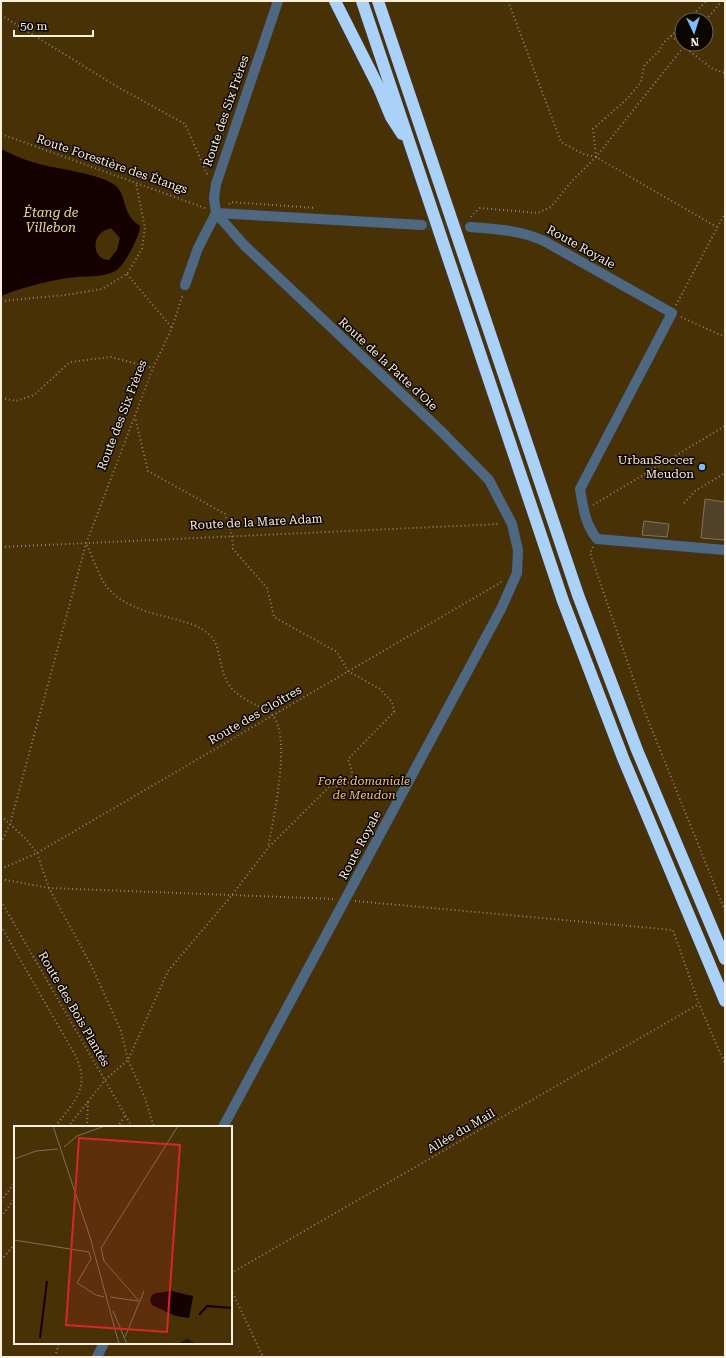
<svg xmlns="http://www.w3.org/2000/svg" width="726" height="1358" viewBox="0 0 726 1358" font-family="'Roboto Serif',serif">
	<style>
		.green { fill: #493106; fill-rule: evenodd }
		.water { fill: #150000; fill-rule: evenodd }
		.building { fill: #524129; stroke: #847258 }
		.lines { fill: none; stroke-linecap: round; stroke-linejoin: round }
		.street-tunnel { stroke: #483a24; stroke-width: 10; stroke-dasharray: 10 5; stroke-linecap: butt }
		.street-casing { stroke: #42341e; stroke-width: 12 }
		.highway-casing { stroke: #42341e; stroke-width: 14 }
		.path { stroke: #8e816f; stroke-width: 2; stroke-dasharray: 1 3; stroke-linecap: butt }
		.street { stroke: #4f6881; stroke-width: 10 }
		.highway { stroke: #aad1f7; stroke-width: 12 }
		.poi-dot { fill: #7ebdf9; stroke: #0c0601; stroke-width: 1.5 }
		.labels { text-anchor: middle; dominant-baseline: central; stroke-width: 3; stroke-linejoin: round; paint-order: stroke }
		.street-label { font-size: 12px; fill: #faefe1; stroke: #0c0601 }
		.poi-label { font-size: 12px; fill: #faefe1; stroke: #0c0601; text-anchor: end }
		.park-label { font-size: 12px; font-style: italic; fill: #f9c476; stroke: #0c0601 }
		.water-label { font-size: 13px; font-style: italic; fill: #fcd59c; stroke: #0c0601 }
		.inset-river { fill: none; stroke: #150000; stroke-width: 2 }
		.inset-road { fill: none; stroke: #7d6f5c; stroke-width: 1 }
		.view { fill: #d62828; fill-opacity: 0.15; stroke: #d62828; stroke-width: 2 }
		.inset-edge { fill: none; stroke: #faefe1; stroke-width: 2 }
	</style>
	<rect width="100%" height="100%" fill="#291a03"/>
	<g class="green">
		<path d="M 1,1 L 725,1 L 725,1357 L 1,1357 L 1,296 C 22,287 44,282 67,278 C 83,275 104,279 118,269 C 126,262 140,235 140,226 C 122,215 127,198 117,187 C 103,173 52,169 32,162 C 22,159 11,154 1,149 ZM 682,20 L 706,20 L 706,44 L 682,44 ZM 15,1127 L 231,1127 L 231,1343 L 15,1343 Z"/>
		<path d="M 111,228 L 120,238 L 117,250 L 109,260 C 94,260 91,240 102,232 C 104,230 109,229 111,228 Z"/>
	</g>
	<path class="water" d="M 1,149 C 11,154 22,159 32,162 C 52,169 103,173 117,187 C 127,198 122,215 140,226 C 140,235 126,262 118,269 C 104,279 83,275 67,278 C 45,282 22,287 1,296 ZM 111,228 L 120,238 L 117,250 L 109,260 C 94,260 91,241 102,232 C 104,230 109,229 111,228 Z"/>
	<g class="building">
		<polygon points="705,499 725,502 725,540 701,538"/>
		<polygon points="644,521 669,524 667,537 642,535"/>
	</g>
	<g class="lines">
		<polyline class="street-tunnel" points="422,225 470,227"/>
		<g class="street-casing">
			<g id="street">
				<polyline points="216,213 244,245 442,432 489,480 512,524 518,550 517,573 501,609 223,1127"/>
				<polyline points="216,213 422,225"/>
				<path d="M 470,227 C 496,229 520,230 544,241 L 672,313 L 580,489 C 583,507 585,524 597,539 L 725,550"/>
				<polyline points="185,285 198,248 216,213 214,198 216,184 278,1"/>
				<polyline points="97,1357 104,1343"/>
			</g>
		</g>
		<g class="highway-casing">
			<g id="highway">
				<polyline points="335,1 379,88 391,117 402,134"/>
				<polyline points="362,1 563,601 623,758 725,1001"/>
				<polyline points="378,1 578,595 637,750 725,959"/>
			</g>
		</g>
		<g class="path">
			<polyline points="508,1 561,142 583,154 596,157 717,227"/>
			<polyline points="1,15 116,86 185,124 208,176"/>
			<polyline points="688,20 706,1"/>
			<polyline points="706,20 722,1"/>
			<polyline points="671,36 711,68 725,73"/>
			<polyline points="1,134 205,208"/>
			<polyline points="596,157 593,129 627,99 641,82 644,66 659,51 663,43 682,26"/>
			<polyline points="229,204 231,202 316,208"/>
			<polyline points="471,217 472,215 480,208 538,213 551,207 571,182 596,157 686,44"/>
			<polyline points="127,274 172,328"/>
			<polyline points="1,301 66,295 102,289 127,274 142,249 145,228 136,183"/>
			<polyline points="676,305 725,213"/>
			<polyline points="681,317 725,337"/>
			<polyline points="1,398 16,401 34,395 70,362 111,357 153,368"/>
			<polyline points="684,503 695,491 725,473"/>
			<polyline points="593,505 725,426"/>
			<path d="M 87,545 C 93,558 98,574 106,586 C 120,604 145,612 167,617 C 180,621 195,623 206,632 C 223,644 217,666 228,683 C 238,700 257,703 271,714 C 293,732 273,821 268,847"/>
			<polyline points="1,547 500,524"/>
			<polyline points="593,547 590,553 644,710 725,911"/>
			<polyline points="1,816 26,839 37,853 49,888 91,965 121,1031 128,1060 145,1098 154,1127"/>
			<polyline points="1,843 10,824 86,544 153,368 172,328 183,294"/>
			<polyline points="1,869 37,853 503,581"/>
			<polyline points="1,879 49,888 335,899"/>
			<polyline points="1,901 132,1127"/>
			<polyline points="355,901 673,930 699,1004 725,1064"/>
			<path d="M 1,926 L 74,1053 C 92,1087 75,1100 55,1127"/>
			<polyline points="68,1127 105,1080 128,1060 168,971 232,895 268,848 329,787 339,786 350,782 352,771 348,759 394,712 392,702 380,689 348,671 337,652 274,617 267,588 233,549 232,536 225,514 148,471 135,417"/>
			<polyline points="87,1127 88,1101"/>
			<polyline points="117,1127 126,1115"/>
			<polyline points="1,1201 15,1182"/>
			<polyline points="1,1217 15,1198"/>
			<polyline points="1,1260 15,1244"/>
			<polyline points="231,1273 699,1004"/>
			<polyline points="231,1289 263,1357"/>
			<polyline points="55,1357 59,1343"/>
		</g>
		<use href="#street" class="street"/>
		<use href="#highway" class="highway"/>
	</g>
	<circle class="poi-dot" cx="702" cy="467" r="4"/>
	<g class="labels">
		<g class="street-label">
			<text transform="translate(226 111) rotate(-71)">Route des Six Frères</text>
			<text transform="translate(112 164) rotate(19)">Route Forestière des Étangs</text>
			<text transform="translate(581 247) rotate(29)">Route Royale</text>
			<text transform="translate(388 364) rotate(43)">Route de la Patte d'Oie</text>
			<text transform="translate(122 415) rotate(-69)">Route des Six Frères</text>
			<text transform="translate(256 522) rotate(-3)">Route de la Mare Adam</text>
			<text transform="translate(255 715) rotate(-30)">Route des Cloîtres</text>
			<text transform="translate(360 845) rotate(-62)">Route Royale</text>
			<text transform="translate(74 1009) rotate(60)">Route des Bois Plantés</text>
			<text transform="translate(461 1131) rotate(-30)">Allée du Mail</text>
		</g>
		<g class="poi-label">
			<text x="694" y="460">UrbanSoccer<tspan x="694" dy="14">Meudon</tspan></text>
		</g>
		<g class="park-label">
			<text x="364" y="781">Forêt domaniale<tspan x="364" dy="14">de Meudon</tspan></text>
		</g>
		<g class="water-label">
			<text x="51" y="212">Étang de<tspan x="51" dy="15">Villebon</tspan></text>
		</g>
	</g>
	<g transform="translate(14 1126)">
		<rect width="218" height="218" fill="#291a03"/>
		<path d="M 0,0 L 218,0 L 218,218 L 182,218 L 173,212 L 165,218 L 0,218 ZM 156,165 L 179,171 L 175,192 L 162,190 L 138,179 L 136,174 L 141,167 Z" fill="#493106" fill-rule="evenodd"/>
		<path d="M 157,165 L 179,170 L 175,192 L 162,190 L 138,179 L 136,173 L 139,168 Z" fill="#150000"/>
		<path class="inset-river" d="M 185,189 L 193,180 L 218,182M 26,212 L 33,155"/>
		<path class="inset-road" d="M 39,0 L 76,111 L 105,218M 50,21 L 63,10 L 91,0M 0,33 L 22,25 L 44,23M 0,114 L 75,126 L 77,133 L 63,157 L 82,169 L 90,171M 96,171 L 124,175M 125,175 L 90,135 L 87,122 L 164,0M 99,185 L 113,218M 111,211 L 130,165"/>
		<path class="view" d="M 65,12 L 166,19 L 153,206 L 52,199 Z"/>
		<rect width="218" height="218" class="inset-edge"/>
	</g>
	<rect width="726" height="1358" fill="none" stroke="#faefe1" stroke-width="4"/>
	<g transform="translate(694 32) rotate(176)"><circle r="19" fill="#0c0601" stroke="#6b635b"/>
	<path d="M0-3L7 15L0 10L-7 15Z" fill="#7ebdf9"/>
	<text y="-6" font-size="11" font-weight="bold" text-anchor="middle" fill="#faefe1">N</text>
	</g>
	<path d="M14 30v6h79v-6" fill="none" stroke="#faefe1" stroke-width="2"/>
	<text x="20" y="30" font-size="12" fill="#faefe1" stroke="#0c0601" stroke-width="3" paint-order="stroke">50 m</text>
</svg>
